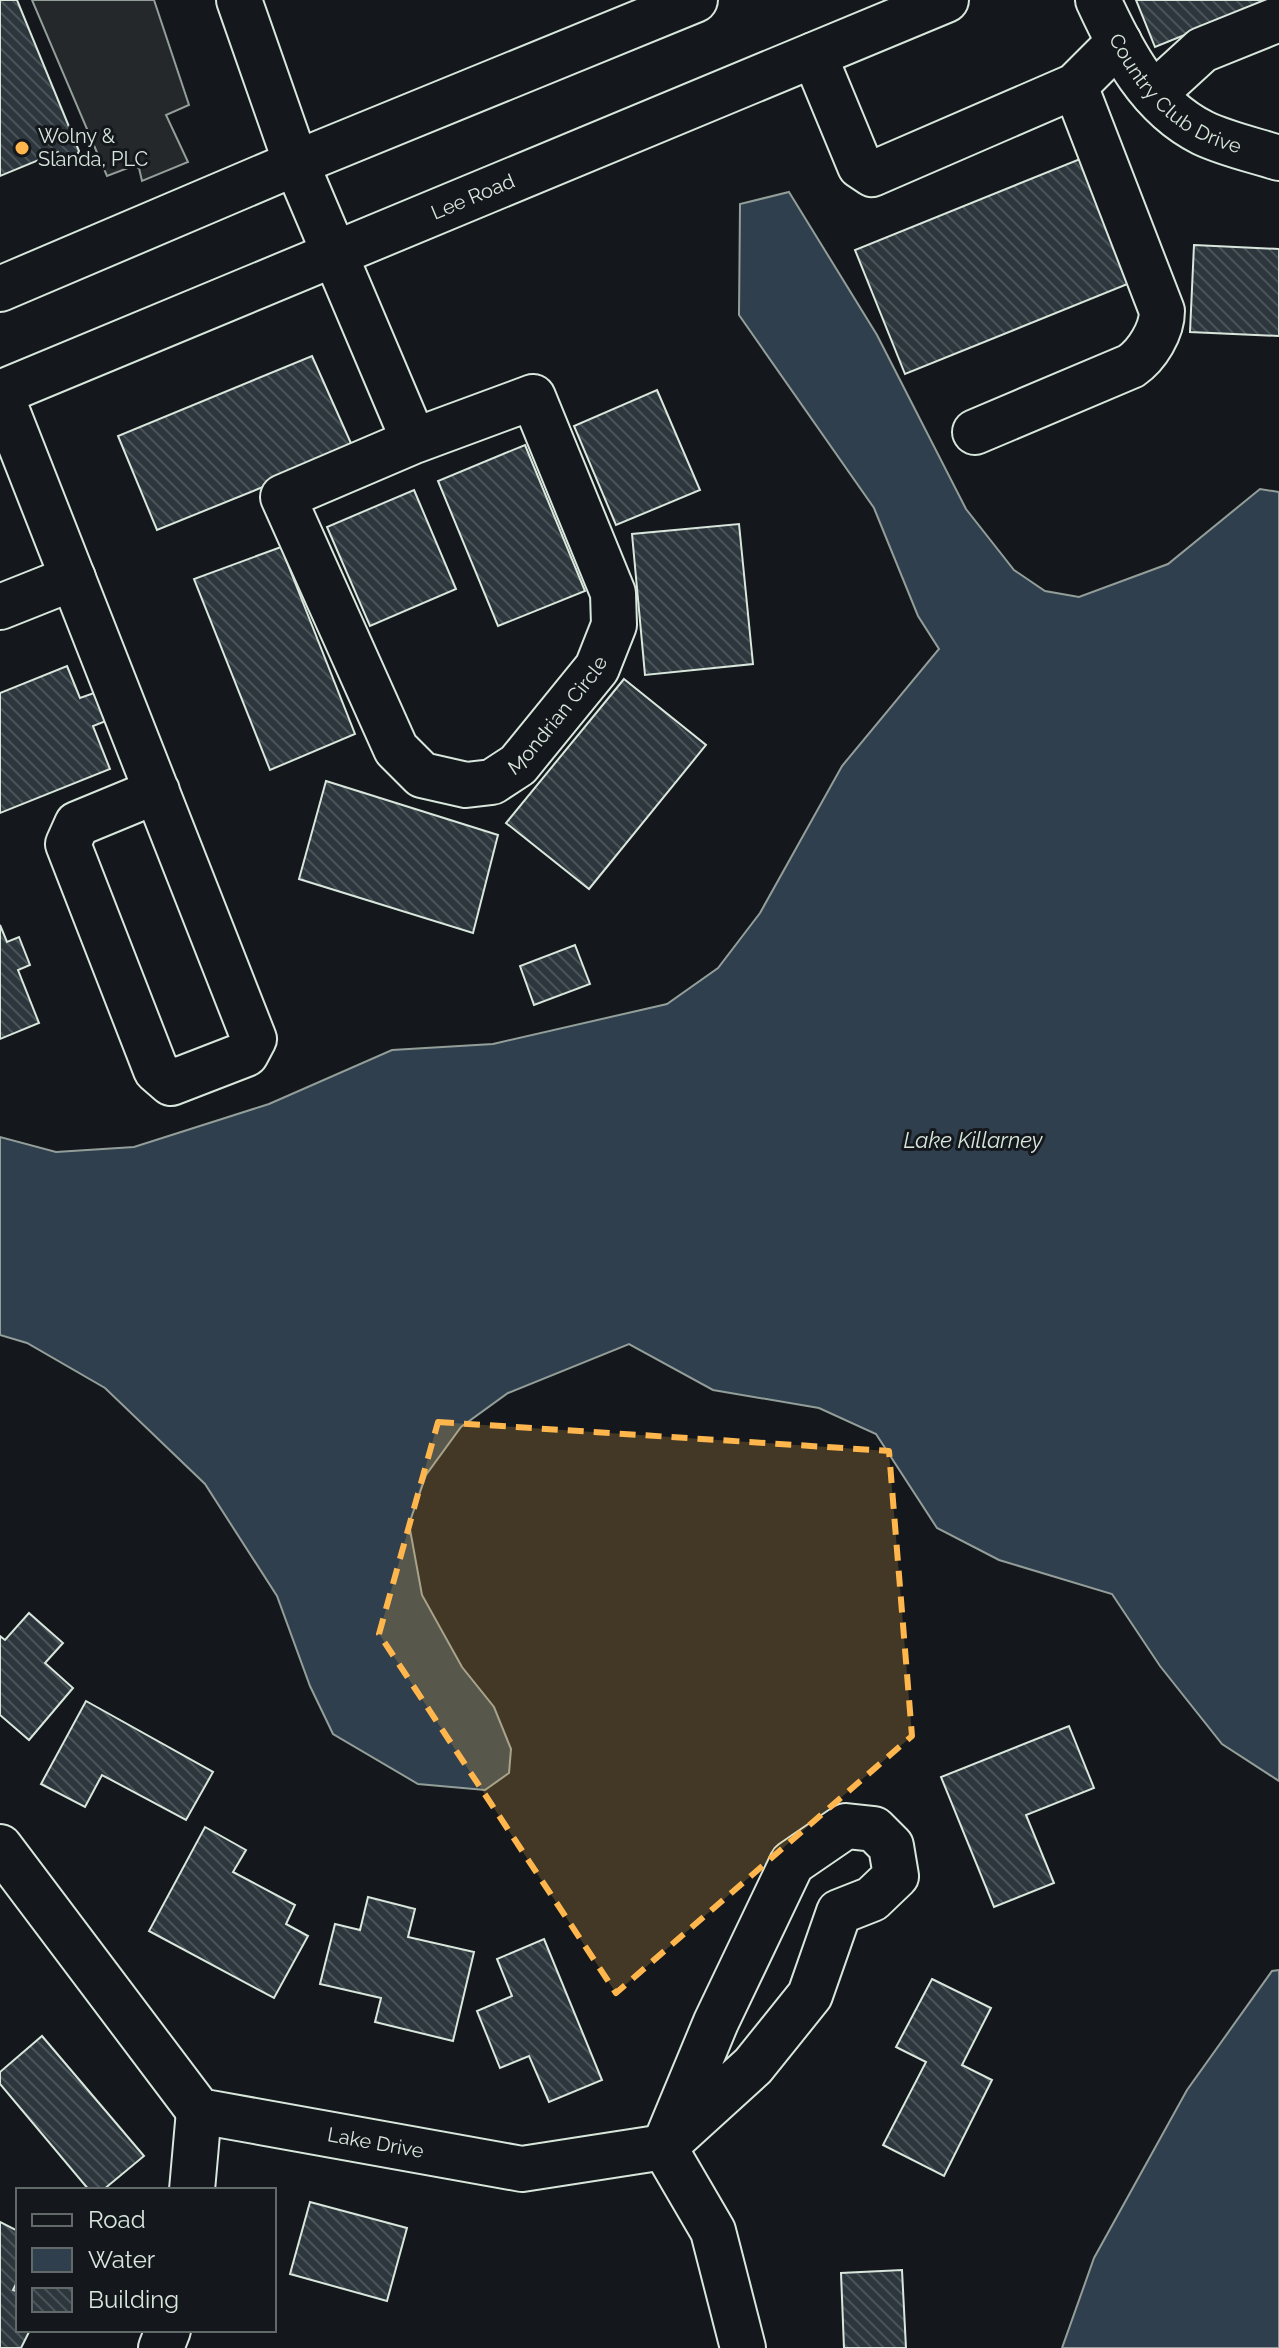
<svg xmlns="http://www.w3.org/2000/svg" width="1279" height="2348" viewBox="0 0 1279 2348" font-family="Raleway,sans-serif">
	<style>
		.parking { fill: #24282b; stroke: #939e99; stroke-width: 2 }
		.water { fill: #2f3f4d; stroke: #939e99; stroke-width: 2 }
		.building { fill: url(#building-back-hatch); stroke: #d8e6dc; stroke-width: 2 }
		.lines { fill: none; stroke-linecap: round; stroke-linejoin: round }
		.minor-casing { stroke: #d8e6dc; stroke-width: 48 }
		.major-casing { stroke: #d8e6dc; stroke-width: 48 }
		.minor { stroke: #14181c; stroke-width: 44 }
		.major { stroke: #14181c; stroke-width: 44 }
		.marked { fill: #ffb74d; fill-opacity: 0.2; stroke: #ffb74d; stroke-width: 6; stroke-dasharray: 16 10; stroke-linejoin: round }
		.poi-dot { fill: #ffb74d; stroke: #14181c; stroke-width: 3 }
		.labels { text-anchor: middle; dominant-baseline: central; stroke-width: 6; stroke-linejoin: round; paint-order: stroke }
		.street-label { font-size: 20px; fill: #d8e6dc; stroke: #14181c }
		.poi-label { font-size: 20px; fill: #d8e6dc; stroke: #14181c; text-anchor: start }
		.water-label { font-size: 22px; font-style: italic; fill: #d8e6dc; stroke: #14181c }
	</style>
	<defs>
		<pattern id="building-back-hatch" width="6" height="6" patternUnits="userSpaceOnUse" patternTransform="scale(2)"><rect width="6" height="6" fill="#2c363c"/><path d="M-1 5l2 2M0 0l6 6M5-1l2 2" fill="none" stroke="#4a5358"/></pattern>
	</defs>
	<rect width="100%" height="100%" fill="#14181c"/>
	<polygon class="parking" points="32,0 154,0 189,105 166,115 188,162 142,181 139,168 133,166 107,176"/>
	<g class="water">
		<polygon points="789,192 877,335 966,509 1014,570 1045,591 1079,597 1168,564 1260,489 1279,492 1279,1781 1222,1744 1160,1666 1112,1594 999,1560 937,1528 876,1434 819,1408 713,1390 629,1344 508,1393 461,1427 426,1475 409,1524 422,1595 462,1667 494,1707 511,1749 509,1773 485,1790 418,1784 333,1734 310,1686 277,1596 205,1484 105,1388 27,1343 0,1335 0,1137 56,1152 134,1147 269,1104 392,1050 493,1044 667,1004 718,968 760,913 842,766 939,649 918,616 874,508 739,315 740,204"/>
		<polygon points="1279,1970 1279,2348 1062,2348 1094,2258 1187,2090 1272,1971"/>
	</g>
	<g class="building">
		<polygon points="0,0 17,0 79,151 76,157 67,161 62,159 58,152 0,176"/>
		<polygon points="1136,0 1271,0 1155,47"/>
		<polygon points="1085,157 1135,281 905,374 855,250"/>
		<polygon points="1194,245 1279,249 1279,336 1190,332"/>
		<polygon points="312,356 354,450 157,530 118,436"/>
		<polygon points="657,390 700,490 616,525 574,426"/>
		<polygon points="525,445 585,591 498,626 438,481"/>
		<polygon points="414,490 456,589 370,626 327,527"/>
		<polygon points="739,524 753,664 645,675 632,534"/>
		<polygon points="281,547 355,734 270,770 194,579"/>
		<polygon points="67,666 80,698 94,693 106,721 93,726 110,769 0,813 0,693"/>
		<polygon points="624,679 706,745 589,889 506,823"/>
		<polygon points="326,781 498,835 473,933 299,879"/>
		<polygon points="0,925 7,942 19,937 30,965 18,970 39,1023 0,1039"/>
		<polygon points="575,945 590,984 534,1005 520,966"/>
		<polygon points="29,1613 63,1643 45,1663 73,1688 29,1740 0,1715 0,1636 5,1640"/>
		<polygon points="86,1701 213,1772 186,1820 102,1775 85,1807 41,1784"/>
		<polygon points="1069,1726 1094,1788 1026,1815 1054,1883 994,1907 941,1777"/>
		<polygon points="205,1827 246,1850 233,1872 295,1905 286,1924 308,1936 274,1998 149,1931"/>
		<polygon points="368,1897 415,1909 408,1937 474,1952 453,2041 375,2022 381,1998 320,1984 335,1924 360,1930"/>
		<polygon points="544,1939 602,2080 549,2102 529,2056 500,2068 477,2011 512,1996 497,1959"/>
		<polygon points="932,1979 991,2008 962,2065 992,2080 944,2176 883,2145 926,2062 896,2047"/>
		<polygon points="42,2036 144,2156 103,2190 89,2190 0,2084 0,2072"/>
		<polygon points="310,2202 407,2228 387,2301 290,2274"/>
		<polygon points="0,2222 18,2231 18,2280 13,2290 18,2292 18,2330 30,2330 21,2348 0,2348"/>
		<polygon points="902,2270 906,2348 844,2348 841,2273"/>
	</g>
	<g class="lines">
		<g class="minor-casing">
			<g id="minor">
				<path id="s1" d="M 239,0 L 296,163 L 414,441 L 283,497 L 396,749 L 422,775 L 466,785 L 492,782 L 518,765 L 597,668 L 614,625 L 613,593 L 533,397 L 414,441"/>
				<path id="s2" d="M 1098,0 C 1122,52 1149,106 1203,133 C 1226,144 1254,150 1279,158"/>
				<polyline points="814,55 860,166 872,174 1075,86 1119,42"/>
				<polyline points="1154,94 1202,50 1279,19"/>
				<polyline points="0,393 254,1039 246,1054 171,1083 156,1070 68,844 77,824 157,791"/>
				<path d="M 975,432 L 1131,366 C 1147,355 1162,331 1162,311 L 1075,86"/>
				<polyline points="0,607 73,578"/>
				<polygon points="846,1826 874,1829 891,1846 896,1876 872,1899 839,1912 810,1995 753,2066 664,2147 716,2022 792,1863"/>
				<path id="s3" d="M 0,1847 L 199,2111 L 522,2169 L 664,2147"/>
				<polyline points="664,2147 713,2231 743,2348"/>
				<polyline points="192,2190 199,2111"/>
				<polyline points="161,2348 168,2330"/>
			</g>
		</g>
		<g class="major-casing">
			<g id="major">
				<polyline points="0,289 296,163 695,0"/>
				<path id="s4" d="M 0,393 L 946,0"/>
			</g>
		</g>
		<use href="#minor" class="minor"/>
		<use href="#major" class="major"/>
	</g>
	<path class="marked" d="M 438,1422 L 889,1451 L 912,1736 L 616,1993 L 379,1634 Z"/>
	<circle class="poi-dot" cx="22" cy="148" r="8"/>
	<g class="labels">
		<g class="street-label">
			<text stroke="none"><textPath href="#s2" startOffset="126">Country Club Drive</textPath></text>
			<text stroke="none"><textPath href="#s4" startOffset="512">Lee Road</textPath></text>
			<text stroke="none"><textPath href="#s1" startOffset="1096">Mondrian Circle</textPath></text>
			<text stroke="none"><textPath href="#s3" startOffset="510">Lake Drive</textPath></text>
		</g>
		<g class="poi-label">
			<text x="38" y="136">Wolny &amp;<tspan x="38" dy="23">Slanda, PLC</tspan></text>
		</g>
		<g class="water-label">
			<text x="973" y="1140">Lake Killarney</text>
		</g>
	</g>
	<rect x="16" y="2188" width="260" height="144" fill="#14181c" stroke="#626a69" stroke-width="2"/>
	<rect x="32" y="2214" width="40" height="12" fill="#14181c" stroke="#626a69" stroke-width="2"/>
	<text x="88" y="2228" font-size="24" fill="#d8e6dc">Road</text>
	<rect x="32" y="2248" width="40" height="24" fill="#2f3f4d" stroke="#626a69" stroke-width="2"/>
	<text x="88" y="2268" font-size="24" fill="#d8e6dc">Water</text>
	<rect x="32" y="2288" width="40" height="24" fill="url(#building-back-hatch)" stroke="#626a69" stroke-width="2"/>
	<text x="88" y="2308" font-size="24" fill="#d8e6dc">Building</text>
</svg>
